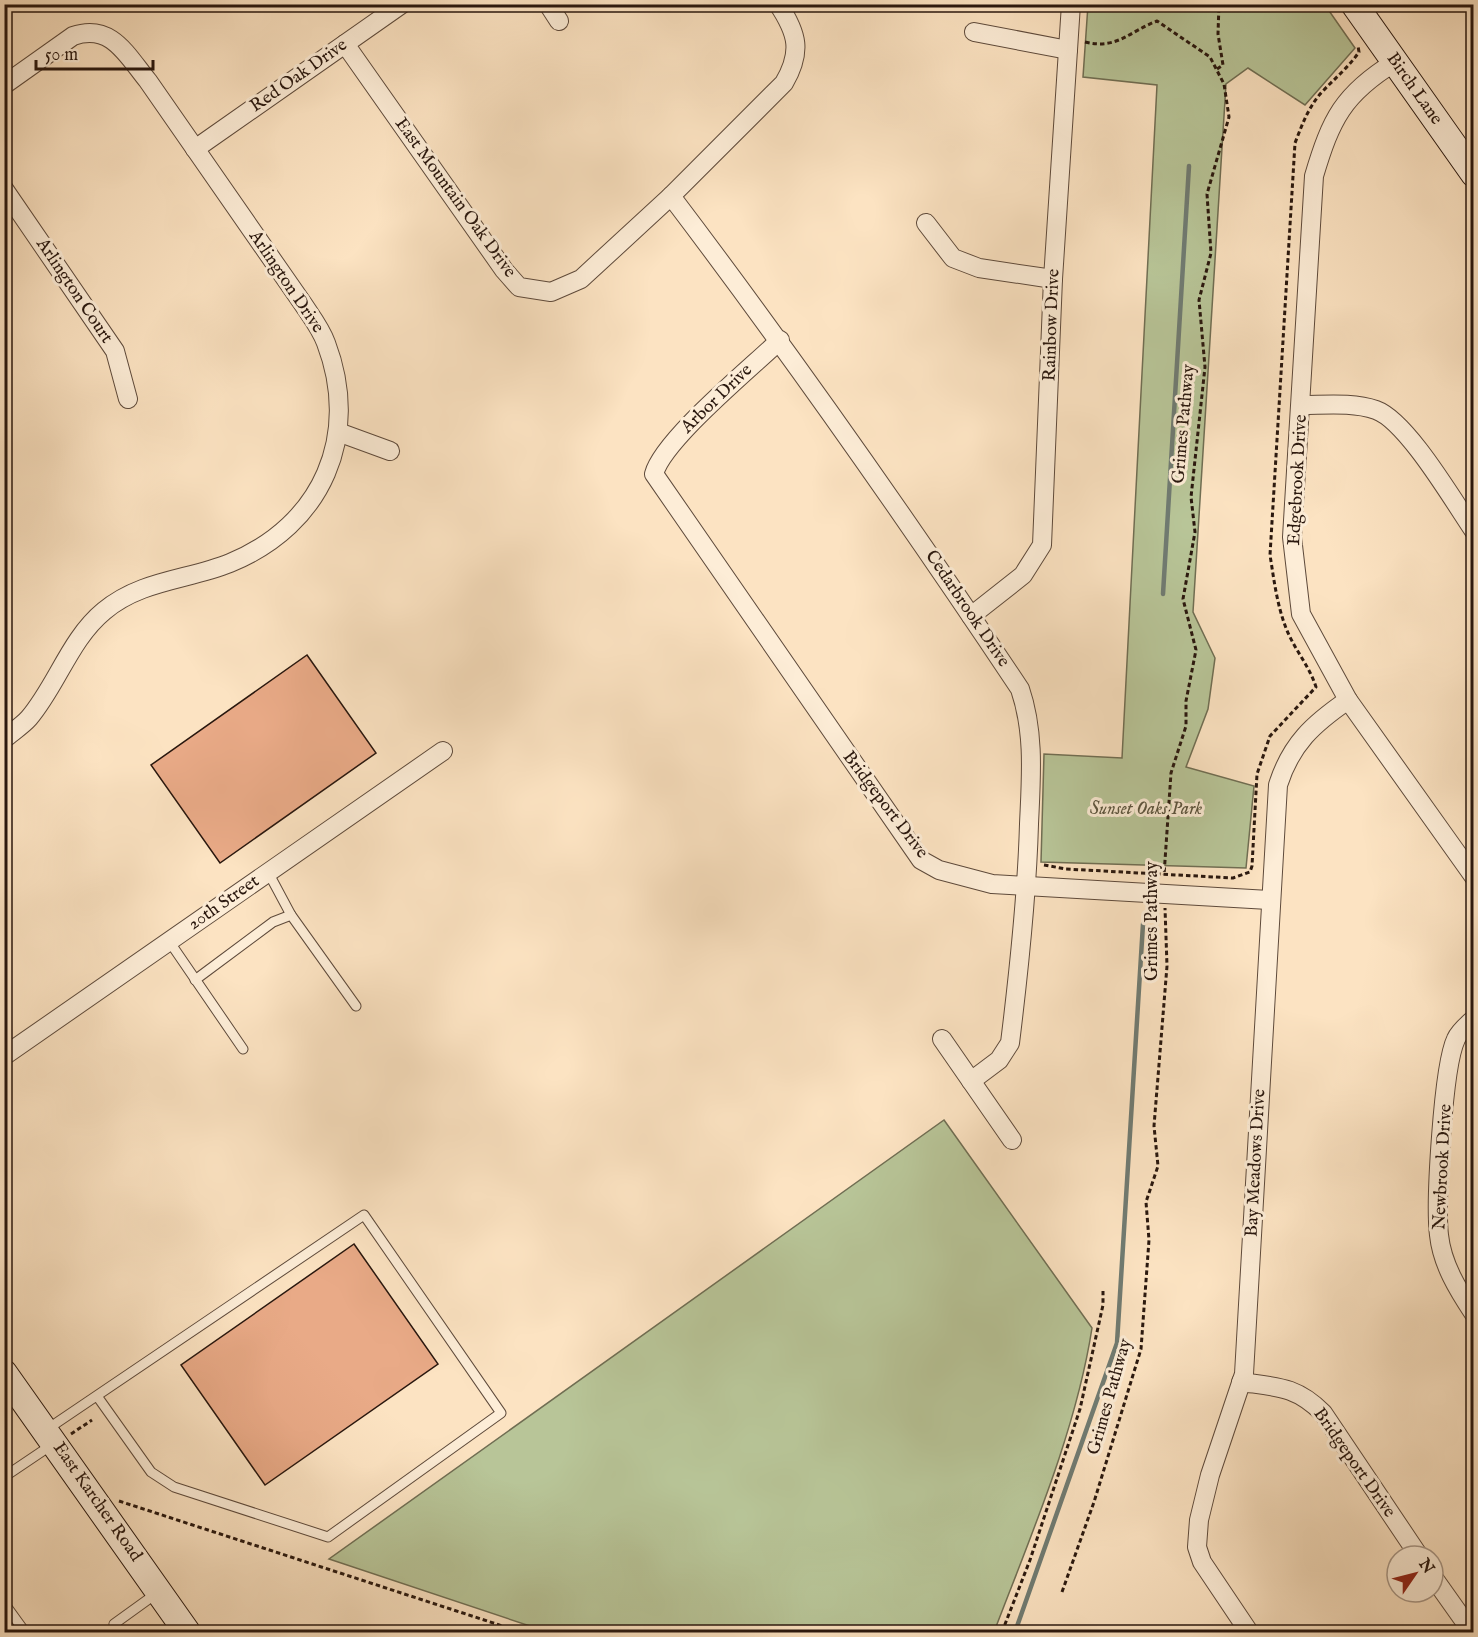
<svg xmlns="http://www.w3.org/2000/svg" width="1478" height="1637" viewBox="0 0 1478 1637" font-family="'IM FELL English',serif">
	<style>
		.green { fill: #b8c598; stroke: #706e53; stroke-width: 1.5 }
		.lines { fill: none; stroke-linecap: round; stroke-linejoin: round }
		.stream { stroke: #707b72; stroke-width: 4.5 }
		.building { fill: #e9aa87; stroke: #29170e; stroke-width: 1.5 }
		.lane-casing { stroke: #5e4a3b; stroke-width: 11 }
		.street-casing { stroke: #5e4a3b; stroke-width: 20 }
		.secondary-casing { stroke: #29170e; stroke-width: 28 }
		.path { stroke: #29170e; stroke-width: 3; stroke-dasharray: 4.5 3; stroke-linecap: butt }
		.lane { stroke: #fdedd7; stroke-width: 9 }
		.street { stroke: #fdedd7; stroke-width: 18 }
		.secondary { stroke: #fdedd7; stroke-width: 26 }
		.labels { text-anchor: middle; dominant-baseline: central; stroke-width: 6; stroke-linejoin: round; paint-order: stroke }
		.street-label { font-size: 18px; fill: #29170e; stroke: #fdedd7 }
		.park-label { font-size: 18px; font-style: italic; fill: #5b543e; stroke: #fdedd7 }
	</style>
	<rect width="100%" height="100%" fill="#fce3c2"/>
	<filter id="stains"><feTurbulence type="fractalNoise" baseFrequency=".00333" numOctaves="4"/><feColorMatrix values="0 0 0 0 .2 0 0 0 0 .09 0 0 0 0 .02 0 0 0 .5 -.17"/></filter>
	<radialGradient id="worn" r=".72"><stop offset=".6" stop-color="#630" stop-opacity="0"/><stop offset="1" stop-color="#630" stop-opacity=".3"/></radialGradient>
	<g class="green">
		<polygon points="1088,5 1325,5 1355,48 1305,105 1248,68 1226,84 1193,612 1215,658 1208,709 1186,767 1254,786 1246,868 1041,862 1044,754 1122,758 1157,85 1083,77"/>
		<path d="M 944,1120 L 1092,1328 C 1076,1431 1031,1535 994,1632 L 548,1632 L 329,1559 Z"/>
	</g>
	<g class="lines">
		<g class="stream">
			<polyline points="1163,594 1189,166"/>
			<polyline points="1015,1632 1117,1343 1143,924"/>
		</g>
	</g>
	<g class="building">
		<polygon points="307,655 376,753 220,863 151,765"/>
		<polygon points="354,1244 438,1364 265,1485 181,1365"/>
	</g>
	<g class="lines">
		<g class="lane-casing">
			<g id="lane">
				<polyline points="268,872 291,915"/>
				<polyline points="169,941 243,1049"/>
				<polyline points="195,980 273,922 291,915 356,1006"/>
				<polyline points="46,1430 364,1215 501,1413 328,1537 174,1487 151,1472 97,1396"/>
				<polyline points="4,1477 53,1444"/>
				<polyline points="4,1603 25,1632"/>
				<polyline points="119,1632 114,1624 157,1593"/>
			</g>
		</g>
		<g class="street-casing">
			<g id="street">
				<polyline points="548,4 559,21"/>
				<polyline points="974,32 1068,50"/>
				<path d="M 345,44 L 504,270 L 519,287 L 551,292 L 581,279 L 671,196 L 784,83 C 802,52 798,34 778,4"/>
				<path d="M 1395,62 C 1343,94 1331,119 1314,176 L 1292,537 L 1301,614 L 1348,700 L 1474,877"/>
				<path d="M 4,85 L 73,36 C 111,23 126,54 148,81 L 303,304 C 311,316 321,329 326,343 C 361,435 323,525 230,563 C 188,580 141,580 104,611 C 70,639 57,685 29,718 C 22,726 12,732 4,739"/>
				<polyline points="195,149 402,4"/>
				<polyline points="4,189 115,351 128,399"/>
				<path d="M 671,196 C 793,357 908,521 1020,689 C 1035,733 1031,778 1029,824 C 1027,898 1019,970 1010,1043 L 999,1060 L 971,1081"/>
				<polyline points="926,223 953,258 979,268 1053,279"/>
				<path d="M 780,340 C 751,368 663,440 654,474 L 921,860 L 939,870 L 992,884 L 1269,900"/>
				<path d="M 1302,405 C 1325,405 1353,402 1376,410 C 1407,421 1454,502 1474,531"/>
				<polyline points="338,432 390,451"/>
				<polyline points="971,616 1023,575 1042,545 1053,279 1071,4"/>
				<path d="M 1474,1019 C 1468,1024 1459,1032 1456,1039 C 1443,1066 1435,1203 1439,1235 C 1442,1264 1458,1290 1474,1314"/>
				<polyline points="942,1039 1012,1140"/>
				<polyline points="4,1056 443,751"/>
				<path d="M 1241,1382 C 1277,1387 1296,1386 1323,1413 L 1419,1556"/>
				<polyline points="1433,1577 1472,1632"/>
				<path d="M 1249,1632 L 1202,1562 L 1197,1547 L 1199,1520 L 1210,1475 L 1244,1374 L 1278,785 C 1291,744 1313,724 1348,700"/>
			</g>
		</g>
		<g class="secondary-casing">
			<g id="secondary">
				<polyline points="1354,4 1474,174"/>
				<polyline points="4,1373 187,1632"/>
			</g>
		</g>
		<g class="path">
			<path d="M 1085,42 C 1117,50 1130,31 1157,21 L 1210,57 L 1224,84 L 1229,117 L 1207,194 L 1211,253 L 1199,300 L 1205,367 L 1191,497 L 1195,532 L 1183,599 L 1196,650 L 1186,701 L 1186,726 L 1171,773 L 1164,875"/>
			<polyline points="1217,69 1223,65 1218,34 1219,4"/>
			<path d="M 1044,865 L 1066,869 L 1233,878 L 1250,872 L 1252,866 L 1257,774 L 1270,736 L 1316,687 C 1309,665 1294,649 1286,628 C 1277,605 1274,580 1270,555 L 1295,143 C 1302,125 1308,108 1321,93 C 1334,79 1348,68 1359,52 L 1358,46"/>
			<polyline points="71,1434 92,1420"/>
			<polyline points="119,1501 521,1632"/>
			<polyline points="1062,1592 1094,1502 1141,1349 1149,1240 1146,1202 1158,1166 1154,1126 1167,966 1165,908"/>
			<polyline points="1002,1632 1030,1560 1080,1409 1103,1305 1103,1291"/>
		</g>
		<use href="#lane" class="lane"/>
		<use href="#street" class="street"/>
		<use href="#secondary" class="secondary"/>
	</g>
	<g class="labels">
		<g class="street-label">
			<text transform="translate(299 76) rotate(-35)">Red Oak Drive</text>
			<text transform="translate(1414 89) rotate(55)">Birch Lane</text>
			<text transform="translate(455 198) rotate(54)">East Mountain Oak Drive</text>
			<text transform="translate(286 282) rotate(56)">Arlington Drive</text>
			<text transform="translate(74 291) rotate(56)">Arlington Court</text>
			<text transform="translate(1052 325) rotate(-88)">Rainbow Drive</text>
			<text transform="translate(717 399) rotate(-44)">Arbor Drive</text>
			<text transform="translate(1184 424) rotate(-85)">Grimes Pathway</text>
			<text transform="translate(1298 480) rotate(-87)">Edgebrook Drive</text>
			<text transform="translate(967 609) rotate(56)">Cedarbrook Drive</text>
			<text transform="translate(885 805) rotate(53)">Bridgeport Drive</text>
			<text transform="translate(224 903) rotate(-35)">20th Street</text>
			<text transform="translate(1152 921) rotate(-90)">Grimes Pathway</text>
			<text transform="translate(1256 1163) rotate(-87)">Bay Meadows Drive</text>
			<text transform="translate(1443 1167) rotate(-87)">Newbrook Drive</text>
			<text transform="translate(1110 1397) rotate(-74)">Grimes Pathway</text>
			<text transform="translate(1354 1463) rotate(55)">Bridgeport Drive</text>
			<text transform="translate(97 1502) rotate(55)">East Karcher Road</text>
		</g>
		<g class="park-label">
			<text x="1146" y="809">Sunset Oaks Park</text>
		</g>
	</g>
	<rect width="1478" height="1637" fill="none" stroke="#fce3c2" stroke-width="24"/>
	<rect x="6" y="6" width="1466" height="1625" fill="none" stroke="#29170e" stroke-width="3"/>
	<rect x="12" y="12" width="1454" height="1613" fill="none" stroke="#29170e" stroke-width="1.5"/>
	<g transform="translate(1415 1574) rotate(55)"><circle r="28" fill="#fdedd7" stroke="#a89787" stroke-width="1.5"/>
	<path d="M0-4.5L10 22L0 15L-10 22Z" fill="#8f2418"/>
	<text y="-9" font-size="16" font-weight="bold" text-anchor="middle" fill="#29170e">N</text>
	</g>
	<path d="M36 60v9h117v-9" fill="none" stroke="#29170e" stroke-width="3"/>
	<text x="45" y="60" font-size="18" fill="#29170e" stroke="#fdedd7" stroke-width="4.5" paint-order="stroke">50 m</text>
	<rect width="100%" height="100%" filter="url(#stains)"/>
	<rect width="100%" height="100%" fill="url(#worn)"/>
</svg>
